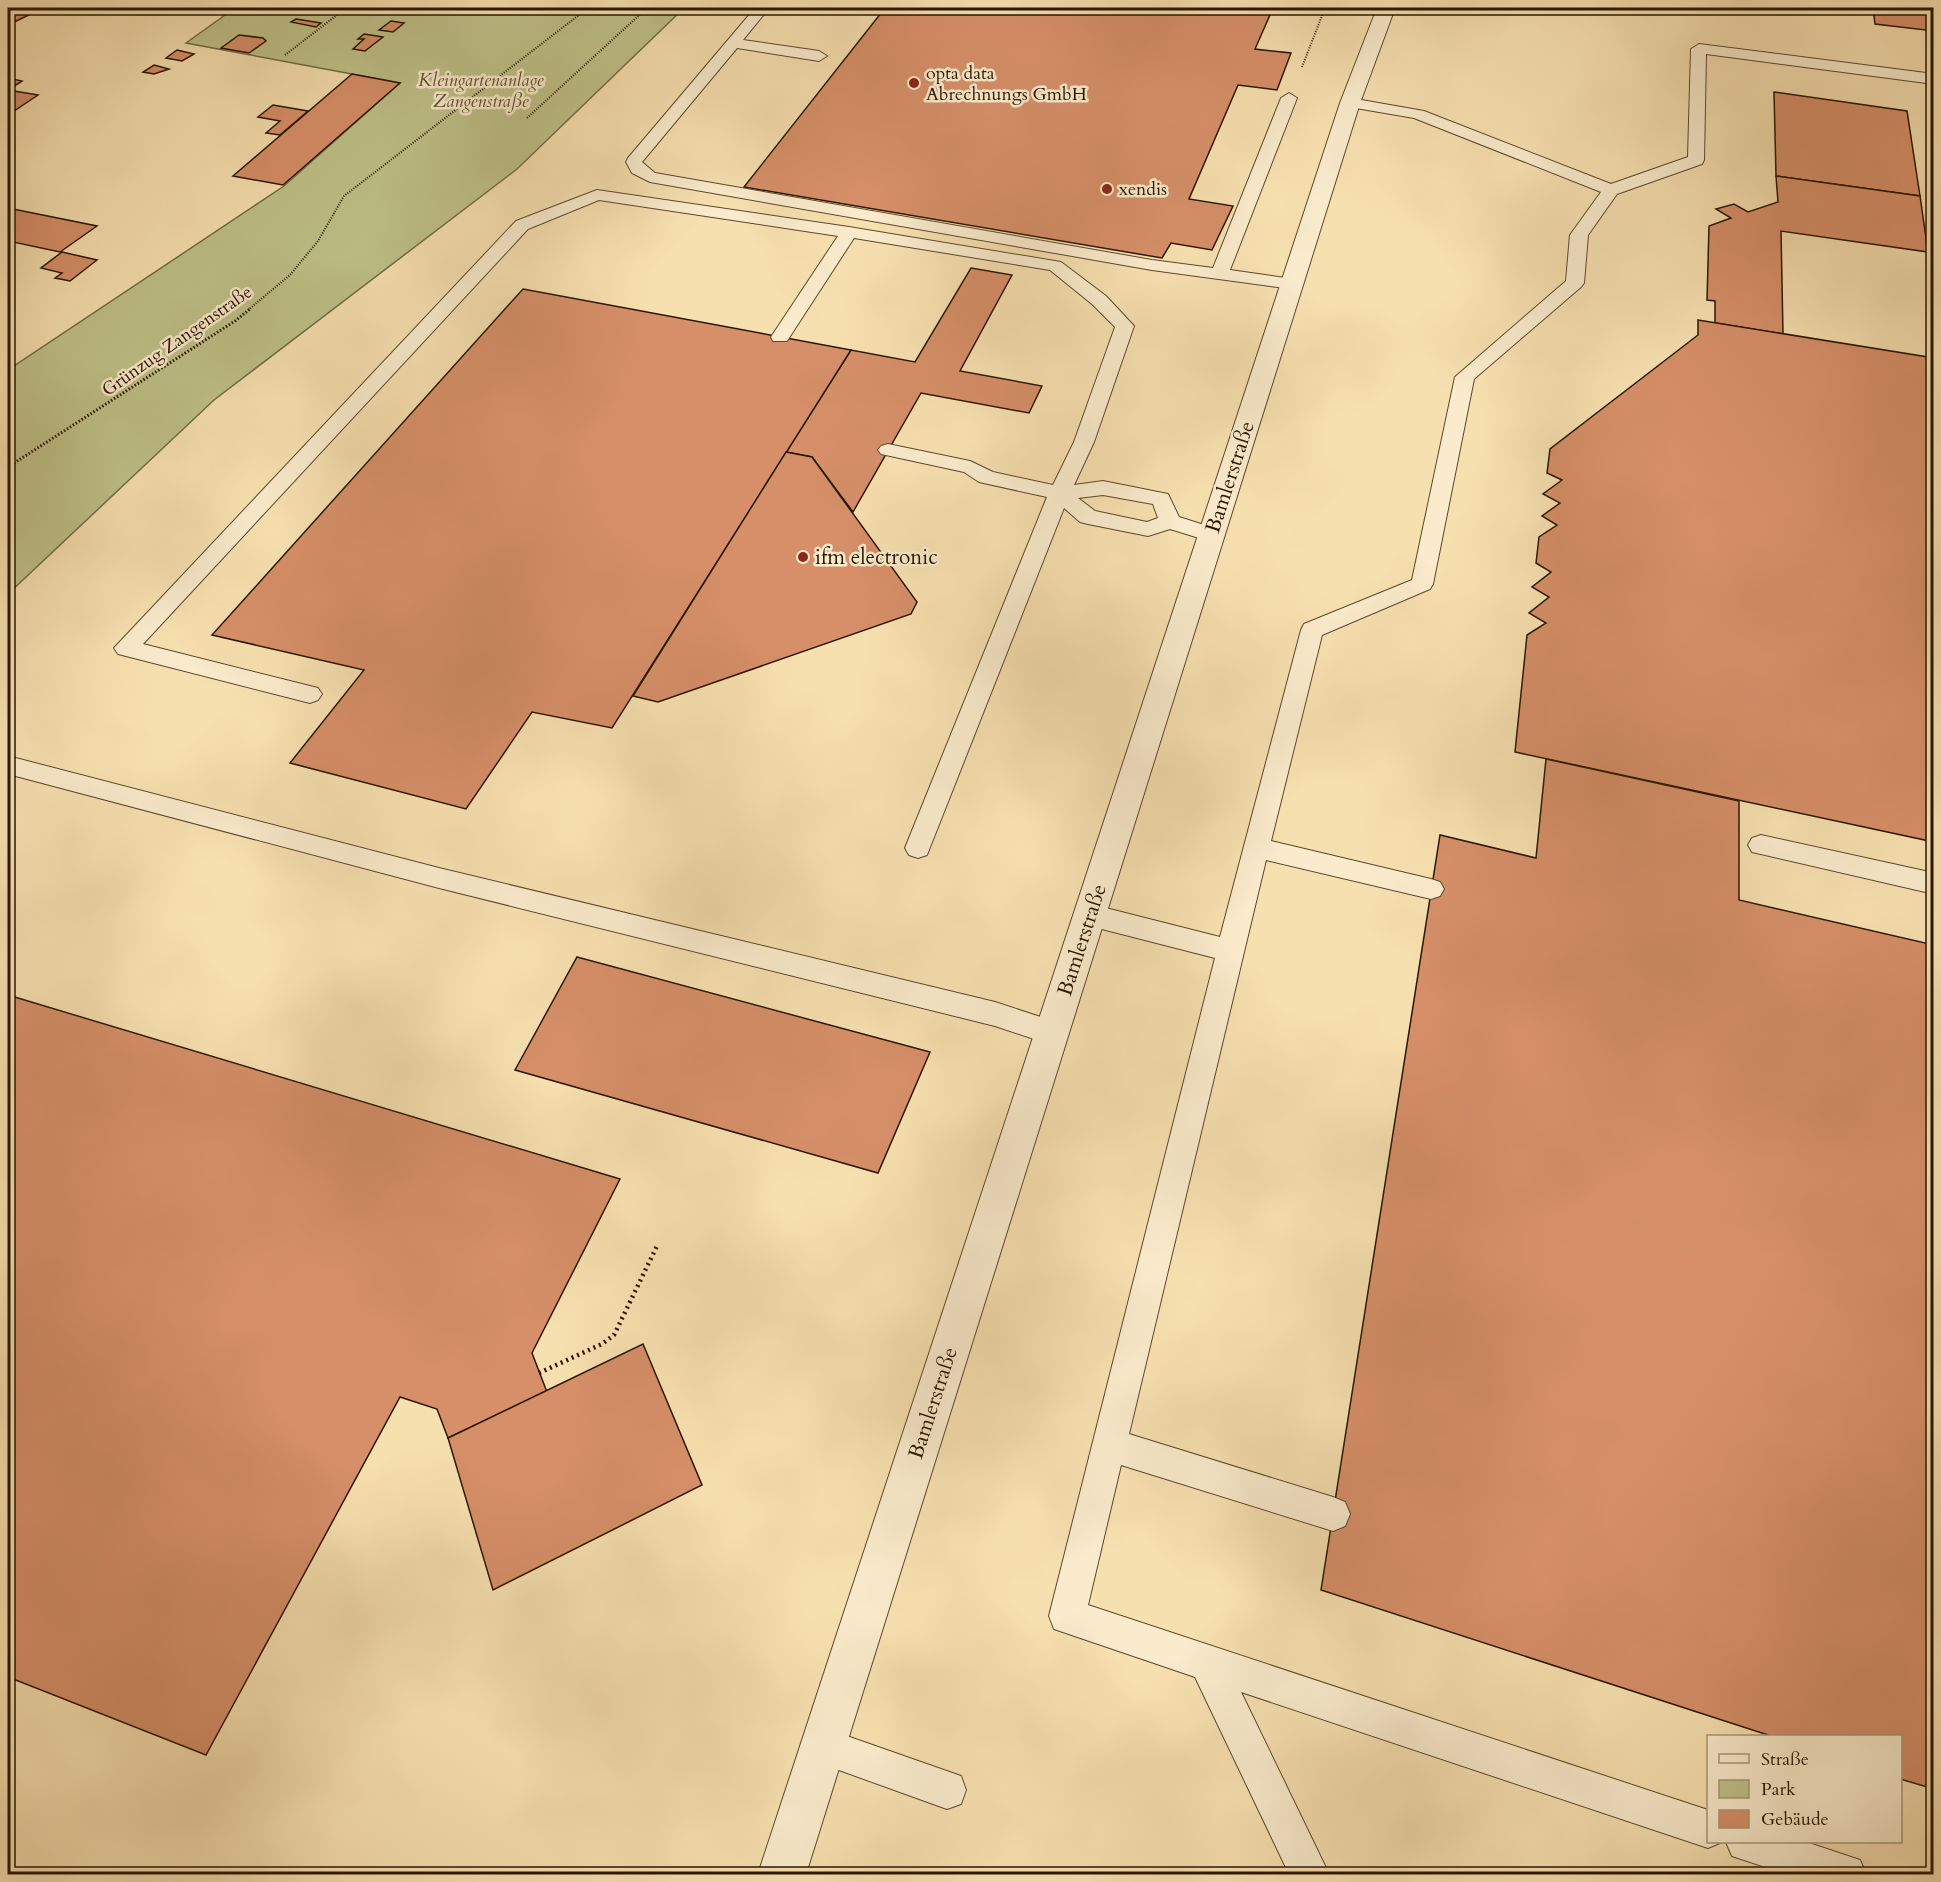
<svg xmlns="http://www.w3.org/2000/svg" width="1941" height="1882" viewBox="0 0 1941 1882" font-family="Cardo,serif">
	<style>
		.green { fill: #bfc189; stroke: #746c44; stroke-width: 1.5 }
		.building { fill: #d68f69; stroke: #291600; stroke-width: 1.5 }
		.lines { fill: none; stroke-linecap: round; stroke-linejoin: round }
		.lane-casing { stroke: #5c482c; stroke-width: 2 }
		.street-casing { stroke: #5c482c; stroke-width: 2 }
		.path-far2 { stroke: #291600; stroke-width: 2; stroke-dasharray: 1 1.5; stroke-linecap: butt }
		.path-far1 { stroke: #291600; stroke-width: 3; stroke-dasharray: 1.5 2; stroke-linecap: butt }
		.path { stroke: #291600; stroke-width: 4.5; stroke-dasharray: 2 4; stroke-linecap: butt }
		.lane { fill: #faebcc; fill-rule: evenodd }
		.street { fill: #faebcc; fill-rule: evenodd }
		.poi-dot { fill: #8f2418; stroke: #faebcc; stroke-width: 2 }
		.labels { text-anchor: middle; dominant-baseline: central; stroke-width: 5; stroke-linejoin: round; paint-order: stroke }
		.far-poi-label { font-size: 18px; fill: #291600; stroke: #faebcc; text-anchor: start }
		.far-park-label { font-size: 18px; font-style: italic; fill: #5e5230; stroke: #faebcc }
		.far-street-label { font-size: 18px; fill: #291600; stroke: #faebcc }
		.street-label { font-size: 21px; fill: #291600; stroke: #faebcc }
		.poi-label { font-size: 21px; fill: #291600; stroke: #faebcc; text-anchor: start }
	</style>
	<rect width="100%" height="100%" fill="#f7e0b0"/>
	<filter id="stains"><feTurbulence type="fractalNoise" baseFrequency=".00333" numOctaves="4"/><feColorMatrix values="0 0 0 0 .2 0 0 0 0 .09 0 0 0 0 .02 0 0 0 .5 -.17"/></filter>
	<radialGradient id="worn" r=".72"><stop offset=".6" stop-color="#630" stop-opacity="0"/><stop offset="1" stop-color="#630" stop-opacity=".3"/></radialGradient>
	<polygon class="green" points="235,8 684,8 517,169 214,400 8,594 8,370 284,186 400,83 186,43"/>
	<g class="building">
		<polygon points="8,8 19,8 37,11 8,25"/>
		<polygon points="885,8 1273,8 1255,49 1291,53 1277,90 1238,85 1189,199 1233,206 1212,250 1171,243 1162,258 744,187"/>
		<polygon points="1873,8 1934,8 1934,31 1875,24"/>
		<polygon points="296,19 321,23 316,27 291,22"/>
		<polygon points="391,21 404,23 393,32 379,30"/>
		<polygon points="364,34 383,37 365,51 353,49 364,39 358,39"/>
		<polygon points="239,35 263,38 266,41 249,53 221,48"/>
		<polygon points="177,50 194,54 182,61 166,58"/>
		<polygon points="154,65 169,69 154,74 143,72"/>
		<polygon points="352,74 400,83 283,185 233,176"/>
		<polygon points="8,78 22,81 8,90 38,95 8,115"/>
		<polygon points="1774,92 1907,111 1920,196 1776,176"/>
		<polygon points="273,105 308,111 280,135 266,133 280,121 258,117"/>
		<polygon points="1776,176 1920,196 1928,252 1781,231 1783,334 1715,323 1715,301 1707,300 1709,226 1731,218 1716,209 1734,204 1748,212 1778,202"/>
		<polygon points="8,208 97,226 60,252 8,241"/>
		<polygon points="62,252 97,260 70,281 55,278 62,273 41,268"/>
		<polygon points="971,268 1012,275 960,371 1042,386 1029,413 921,393 853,512 812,457 786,452 851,350 915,362"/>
		<polygon points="523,289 851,350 612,728 532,712 466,809 290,763 364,670 212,635"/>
		<polygon points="1698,320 1934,358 1934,842 1515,752 1527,635 1546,623 1529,613 1549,597 1532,587 1551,572 1536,563 1539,537 1557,525 1542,516 1560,503 1543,494 1562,480 1547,473 1550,449 1698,335"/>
		<polygon points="786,452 812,457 917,602 911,614 658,702 633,696"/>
		<polygon points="1546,759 1739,801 1739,900 1934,945 1934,1789 1900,1779 1900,1736 1771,1736 1321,1590 1440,835 1536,858"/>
		<polygon points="577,957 930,1052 878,1173 515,1070"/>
		<polygon points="8,995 620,1179 532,1353 547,1392 448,1438 437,1409 400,1397 206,1755 8,1677"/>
		<polygon points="643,1344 702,1485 493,1590 448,1438"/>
	</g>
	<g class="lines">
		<g class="lane-casing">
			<g id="lane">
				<polygon points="755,8 769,8 743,40 819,51 827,56 819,61 737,48 642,162 655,173 1152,260 1213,268 1281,98 1289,93 1297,98 1230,270 1292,279 1298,280 1301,284 1298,288 1292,289 1152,270 650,182 632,173 626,162 628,158"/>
				<polygon points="1699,44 1934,74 1934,84 1706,54 1704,160 1702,164 1617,194 1588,235 1584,283 1581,287 1474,379 1433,584 1430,589 1322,635 1271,841 1431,879 1440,882 1444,889 1440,896 1431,899 1266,860 1129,1434 1333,1497 1345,1502 1350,1514 1345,1526 1333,1531 1121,1465 1088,1605 1708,1810 1708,1842 1722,1842 1708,1848 1241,1692 1329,1874 1289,1874 1195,1677 1054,1629 1049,1616 1215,958 1090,926 1081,923 1077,915 1081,907 1090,904 1220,937 1301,630 1304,624 1412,580 1455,377 1566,281 1570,235 1601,192 1414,118 1344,106 1342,103 1344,100 1350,98 1424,111 1611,184 1688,157 1691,49"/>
				<path d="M 597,190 L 849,227 L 1061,262 L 1106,296 L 1134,326 L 1094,442 L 1074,485 L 1103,481 L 1168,494 L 1179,517 L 1220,530 L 1223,535 L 1220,540 L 1212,542 L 1170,529 L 1148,536 L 1088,524 L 1080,522 L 1064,508 L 927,855 L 918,858 L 909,855 L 905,848 L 1047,497 L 979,482 L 964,472 L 881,454 L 878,450 L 881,446 L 888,444 L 970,461 L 993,472 L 1053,485 L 1074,442 L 1115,327 L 1092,304 L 1050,270 L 854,238 L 787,341 L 773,341 L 771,337 L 838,236 L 599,200 L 528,229 L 143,644 L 318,688 L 322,694 L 318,700 L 310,703 L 126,656 L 118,654 L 114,648 L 516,221 ZM 1103,495 L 1153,504 L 1158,518 L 1147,522 L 1095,511 L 1078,498 Z"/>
				<polygon points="8,756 439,868 995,1002 1062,1024 1066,1033 1062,1042 1052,1045 995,1026 439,888 8,774"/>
				<polygon points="1761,835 1934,873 1934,894 1752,852 1748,845 1752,838"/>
				<polygon points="824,1728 961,1776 966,1790 961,1804 947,1809 811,1760 805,1747 811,1734"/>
				<polygon points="1726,1842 1806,1842 1860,1860 1866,1874 1786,1874 1732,1856"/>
			</g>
		</g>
		<g class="street-casing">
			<polygon id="street" points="1377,8 1395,8 1360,103 806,1874 758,1874 1340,103"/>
		</g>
		<g class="path-far2">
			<polyline points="285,55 346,8"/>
			<polyline points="1302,67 1325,8"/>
			<polyline points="527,118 647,8"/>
			<polyline points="248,310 290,275 318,241 344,196 588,8"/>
		</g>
		<polyline class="path-far1" points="8,467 235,321 250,309"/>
		<polyline class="path" points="539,1373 602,1344 614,1335 657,1246"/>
		<use href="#lane" class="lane"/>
		<use href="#street" class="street"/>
	</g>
	<g class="poi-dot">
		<circle cx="914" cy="83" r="6"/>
		<circle cx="1107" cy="189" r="6"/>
		<circle cx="803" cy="557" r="6"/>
	</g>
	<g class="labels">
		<g class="far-poi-label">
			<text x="926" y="73">opta data<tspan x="926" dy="21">Abrechnungs GmbH</tspan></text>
			<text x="1119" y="189">xendis</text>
		</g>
		<g class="far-park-label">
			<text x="481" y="80">Kleingartenanlage<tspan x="481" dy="21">Zangenstraße</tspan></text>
		</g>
		<g class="far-street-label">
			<text transform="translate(177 341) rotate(-35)">Grünzug Zangenstraße</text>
		</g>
		<g class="street-label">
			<text transform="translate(1230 477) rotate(-72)">Bamlerstraße</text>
			<text transform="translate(1082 940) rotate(-72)">Bamlerstraße</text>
			<text transform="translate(933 1403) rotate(-72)">Bamlerstraße</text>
		</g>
		<g class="poi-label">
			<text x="815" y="557">ifm electronic</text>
		</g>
	</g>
	<rect width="1941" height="1882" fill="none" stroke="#f7e0b0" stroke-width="30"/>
	<rect x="9" y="9" width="1923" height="1864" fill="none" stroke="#291600" stroke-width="3"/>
	<rect x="15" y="15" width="1911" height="1852" fill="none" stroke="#291600" stroke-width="1.5"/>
	<rect x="1707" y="1735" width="195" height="108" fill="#faebcc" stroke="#a6967a" stroke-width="1.5"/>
	<rect x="1719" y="1754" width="30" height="9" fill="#faebcc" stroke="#a6967a" stroke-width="1.5"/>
	<text x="1761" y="1765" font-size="18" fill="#291600">Straße</text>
	<rect x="1719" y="1780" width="30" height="18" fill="#bfc189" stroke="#a6967a" stroke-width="1.5"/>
	<text x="1761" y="1795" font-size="18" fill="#291600">Park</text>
	<rect x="1719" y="1810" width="30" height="18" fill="#d68f69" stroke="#a6967a" stroke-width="1.5"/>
	<text x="1761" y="1825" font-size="18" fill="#291600">Gebäude</text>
	<rect width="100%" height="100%" filter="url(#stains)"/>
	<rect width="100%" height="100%" fill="url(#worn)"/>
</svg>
